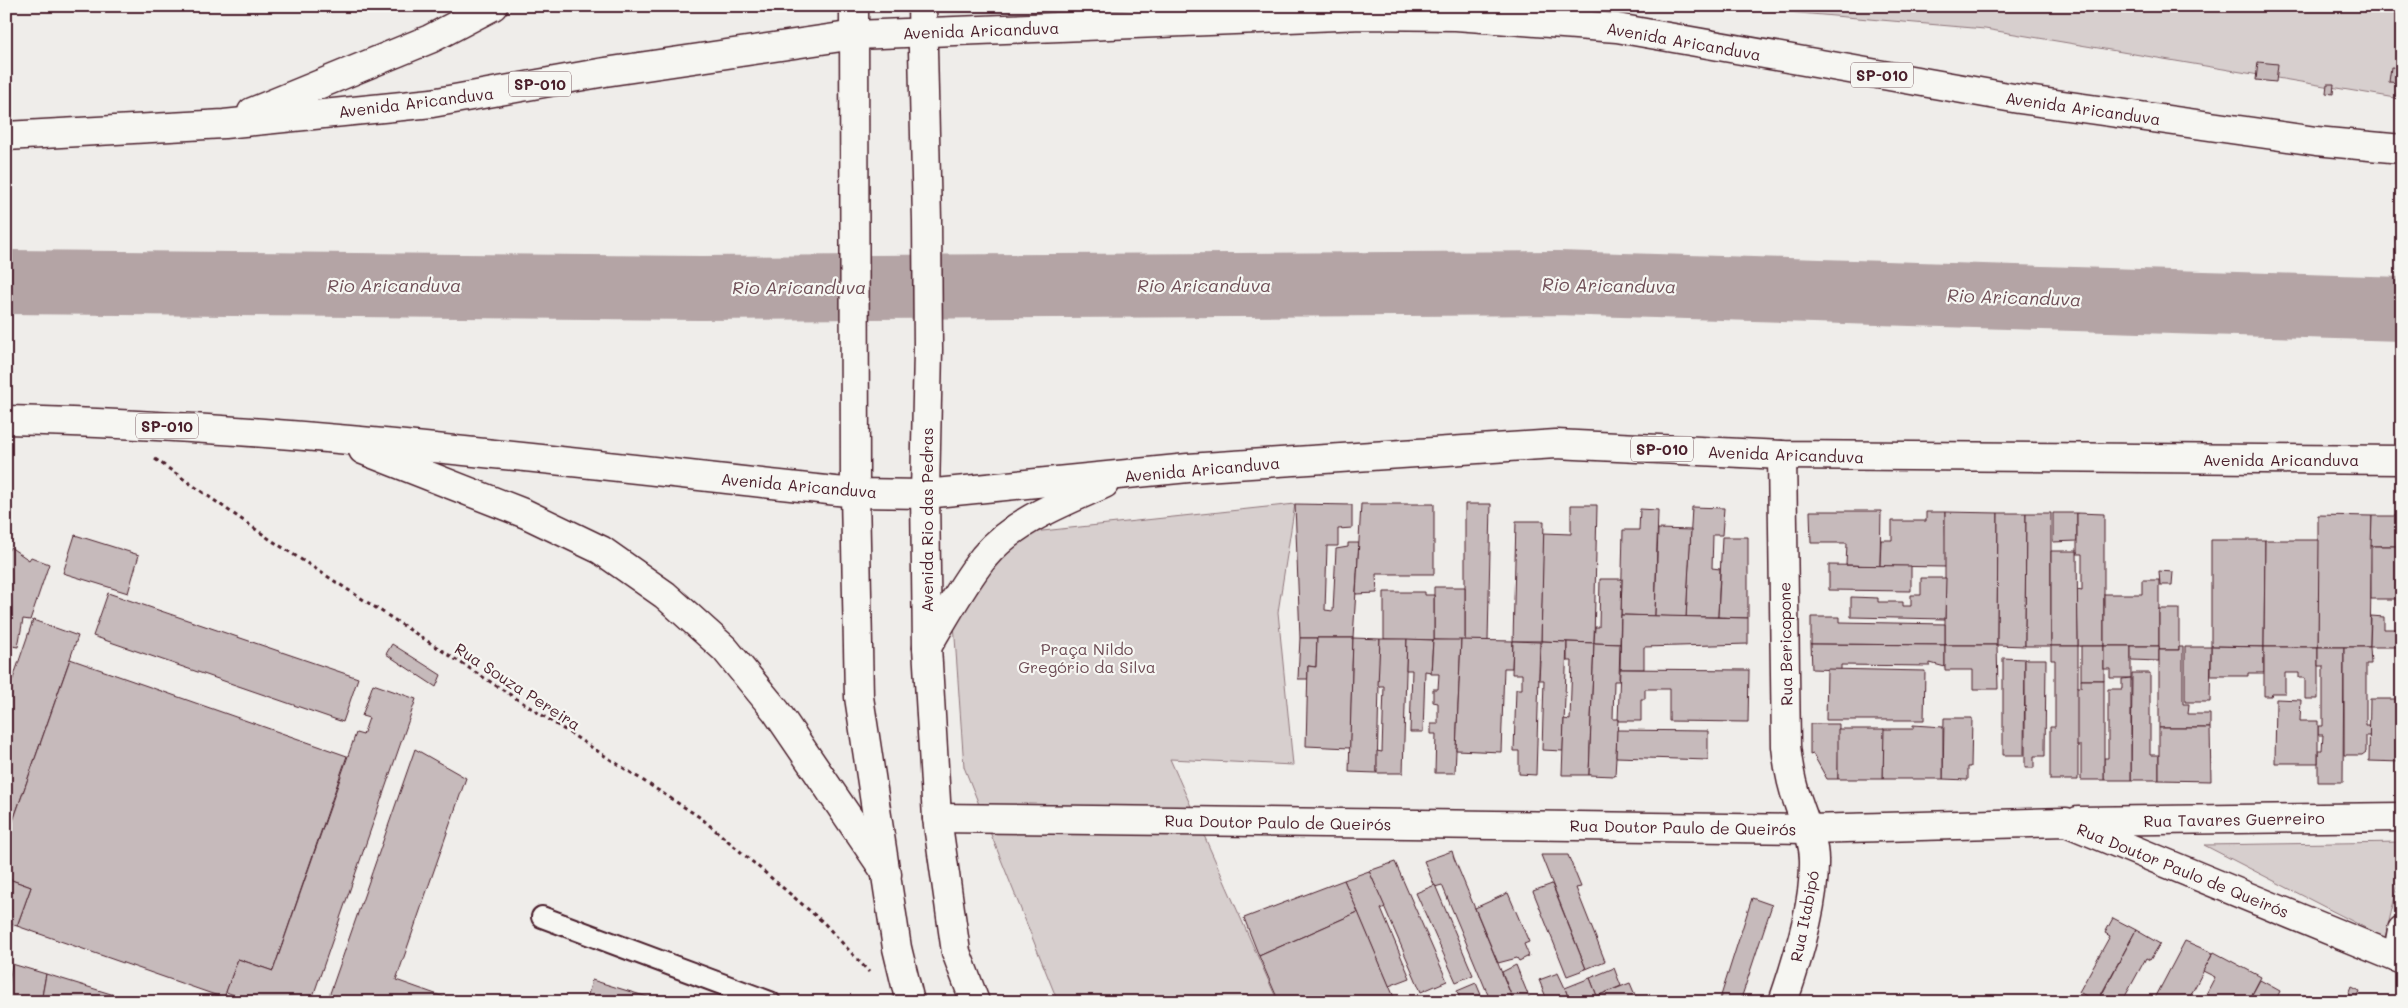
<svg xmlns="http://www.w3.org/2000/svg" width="2408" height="1008" viewBox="0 0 2408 1008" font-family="Mali,sans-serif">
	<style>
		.green { fill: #d7cfce; stroke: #90777c }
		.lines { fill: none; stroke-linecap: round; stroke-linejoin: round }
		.river { stroke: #b4a4a5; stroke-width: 64 }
		.building { fill: #c6babb; stroke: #4a1f2b }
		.lane-casing { stroke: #4a1f2b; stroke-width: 24 }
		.street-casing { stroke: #4a1f2b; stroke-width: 31 }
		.secondary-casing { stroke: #4a1f2b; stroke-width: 31 }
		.highway-casing { stroke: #4a1f2b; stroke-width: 31 }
		.path { stroke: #4a1f2b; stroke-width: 3; stroke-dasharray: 4 4; stroke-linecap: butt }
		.lane { stroke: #f6f6f2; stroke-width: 20 }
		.street { stroke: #f6f6f2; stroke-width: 28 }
		.secondary { stroke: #f6f6f2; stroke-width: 28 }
		.highway { stroke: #f6f6f2; stroke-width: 28 }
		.labels { text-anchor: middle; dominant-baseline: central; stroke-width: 4.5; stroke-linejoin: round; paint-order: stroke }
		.shield { fill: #f6f6f2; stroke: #7e6067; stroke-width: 1 }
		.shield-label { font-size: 15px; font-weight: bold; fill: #4a1f2b }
		.street-label { font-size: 16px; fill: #4a1f2b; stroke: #f6f6f2 }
		.park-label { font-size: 16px; fill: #6d4b54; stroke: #f6f6f2 }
		.water-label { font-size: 18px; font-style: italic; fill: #6f4e56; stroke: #f6f6f2 }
	</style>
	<rect width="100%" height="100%" fill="#efedea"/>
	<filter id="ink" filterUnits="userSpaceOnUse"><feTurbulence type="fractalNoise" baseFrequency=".02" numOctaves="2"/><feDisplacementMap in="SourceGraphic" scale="10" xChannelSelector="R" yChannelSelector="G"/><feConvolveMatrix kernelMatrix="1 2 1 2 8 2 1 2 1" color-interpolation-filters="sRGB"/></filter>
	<g filter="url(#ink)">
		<g class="green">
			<polygon points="1718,6 2402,6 2402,99 1985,29"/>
			<polygon points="1295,504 1278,612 1293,765 1170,759 1278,1002 1058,1002 964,767 954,623 989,566 1033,532"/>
			<polygon points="2402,842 2402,868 2385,938 2204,845"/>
		</g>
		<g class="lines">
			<polyline class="river" points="6,282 701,288 1557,283 2402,309"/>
		</g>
		<g class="building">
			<polygon points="2258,62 2278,64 2276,82 2256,80"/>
			<polygon points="2391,67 2402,68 2402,83 2389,82"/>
			<polygon points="2327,84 2334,84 2333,94 2326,93"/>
			<polygon points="1295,504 1352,505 1352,528 1338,529 1338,546 1327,546 1325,610 1333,611 1336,549 1348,547 1348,543 1359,543 1353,638 1300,638"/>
			<polygon points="1361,504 1434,504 1434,574 1376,574 1377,593 1356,594"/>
			<polygon points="1465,504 1491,504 1488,641 1465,641"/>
			<polygon points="1571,505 1597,505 1594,643 1541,641 1543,533 1571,534"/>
			<polygon points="1692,507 1724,508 1722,535 1713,535 1712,568 1720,569 1718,617 1686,617"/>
			<polygon points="1640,509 1658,510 1655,616 1621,615 1623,530 1639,530"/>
			<polygon points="1810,511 1881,511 1880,566 1846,565 1847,543 1811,543"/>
			<polygon points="1926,512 1945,512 1946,567 1880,566 1881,540 1892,540 1892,521 1926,521"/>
			<polygon points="1945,512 1998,513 1997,645 1945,645"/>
			<polygon points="1998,513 2026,513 2025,646 1997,645"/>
			<polygon points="2026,513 2051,513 2051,646 2025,646"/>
			<polygon points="2053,513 2077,513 2077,541 2053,542"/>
			<polygon points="2077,513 2104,514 2104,646 2078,646 2077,590 2082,591 2082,554 2077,554"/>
			<polygon points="2318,515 2372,516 2370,647 2318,647"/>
			<polygon points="2372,516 2402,516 2402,546 2371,546"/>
			<polygon points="1516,521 1544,521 1541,641 1513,641"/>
			<polygon points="1658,529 1691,530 1686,617 1655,616"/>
			<polygon points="75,535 139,555 128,593 63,573"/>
			<polygon points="1722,537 1748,537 1748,618 1718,617"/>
			<polygon points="2211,540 2265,540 2264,647 2211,646"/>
			<polygon points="2265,540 2319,540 2318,647 2264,647"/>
			<rect x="2371" y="546" width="31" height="53"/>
			<polygon points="10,547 29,560 31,557 49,564 30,620 23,619 18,647 6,645 6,548 9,550"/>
			<polygon points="2051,551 2077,551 2078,646 2051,646"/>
			<polygon points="1829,565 1911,566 1911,591 1829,590"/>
			<polygon points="2159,571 2173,572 2172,585 2160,585"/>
			<polygon points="1921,578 1946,578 1945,619 1851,617 1851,597 1878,598 1878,602 1903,602 1903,606 1911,606 1911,595 1921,595"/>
			<polygon points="1600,579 1622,579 1620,644 1594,643 1595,627 1599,627"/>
			<polygon points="2142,580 2159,580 2159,646 2104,646 2104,594 2142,594"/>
			<polygon points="1434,587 1465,587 1465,641 1434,640"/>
			<polygon points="1384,592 1425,592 1425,595 1434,595 1434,640 1384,639"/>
			<polygon points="108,593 358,678 343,722 93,636"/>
			<rect x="2159" y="609" width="20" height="41"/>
			<polygon points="1621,615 1748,618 1748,644 1644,647 1644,669 1620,669"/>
			<polygon points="2371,616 2384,617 2384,629 2402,629 2402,647 2370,647"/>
			<polygon points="1811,617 1840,617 1840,622 1945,624 1945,645 1811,644"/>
			<polygon points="33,620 78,636 6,841 6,699"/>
			<polygon points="1300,638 1317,638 1316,667 1308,666 1308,679 1298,679"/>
			<polygon points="1317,638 1353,638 1350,748 1306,746 1308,666 1316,667"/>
			<polygon points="1353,638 1380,639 1377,773 1349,772"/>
			<polygon points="1380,639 1407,639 1403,773 1377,773 1377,751 1382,752 1384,686 1378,686"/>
			<polygon points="1407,639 1433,640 1431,672 1425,671 1423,732 1410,732 1412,670 1406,670"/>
			<polygon points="1433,640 1461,640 1455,773 1435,773 1436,734 1431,734 1431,724 1438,724 1438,703 1433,702 1433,689 1438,689 1439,674 1431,674"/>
			<polygon points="1461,640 1513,641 1512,668 1504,668 1501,752 1456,750"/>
			<polygon points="1513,641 1540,642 1536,775 1519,774 1519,751 1514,751 1516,689 1522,689 1522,674 1512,674"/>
			<polygon points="1541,641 1567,642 1563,751 1542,750 1544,680 1539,680"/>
			<polygon points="1567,642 1594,643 1589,775 1562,775 1564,719 1570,720 1572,661 1567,661"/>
			<polygon points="1594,643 1620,644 1619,681 1614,681 1613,719 1618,719 1615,776 1589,775"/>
			<polygon points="392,644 441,675 436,687 386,654"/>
			<polygon points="1811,644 1945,645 1945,667 1930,663 1930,666 1841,665 1841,670 1812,669"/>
			<polygon points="1945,645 1997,645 1998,689 1973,689 1973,670 1945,670"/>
			<polygon points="2051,646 2078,646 2078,780 2050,780 2050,727 2055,727 2055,660 2051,660"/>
			<rect x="2081" y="646" width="23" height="34"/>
			<polygon points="2104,646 2131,646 2131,678 2110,678 2110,669 2104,669"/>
			<polygon points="2131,646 2159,646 2159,661 2131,660"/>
			<polygon points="2211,646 2264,647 2264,673 2248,673 2248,676 2211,676"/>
			<polygon points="2179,647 2183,647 2183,704 2189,704 2188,714 2210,714 2210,728 2159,728 2159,650 2179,650"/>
			<polygon points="2185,647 2211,647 2210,702 2185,702"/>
			<polygon points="2264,647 2318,647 2318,699 2305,699 2305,678 2299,678 2299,673 2285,673 2285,693 2272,693 2271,696 2264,696"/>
			<polygon points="2318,647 2344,647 2343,782 2318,782 2318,750 2322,750 2323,735 2318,735 2318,726 2323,726 2323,666 2318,666"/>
			<polygon points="2344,647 2370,647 2371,664 2366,664 2366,725 2370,725 2370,736 2366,736 2366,752 2362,755 2344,755"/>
			<rect x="2399" y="647" width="3" height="52"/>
			<polygon points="2003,658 2025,659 2024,755 2003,755"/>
			<polygon points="70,659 347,756 273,971 238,959 224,998 17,926 31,887 6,878 6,841"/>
			<polygon points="2025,659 2046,659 2045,756 2034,756 2034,768 2025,768"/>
			<polygon points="1620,669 1749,670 1748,722 1669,721 1669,689 1645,689 1645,699 1641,699 1641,721 1618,721"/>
			<polygon points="1827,669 1925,671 1924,720 1826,720"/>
			<polygon points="2132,673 2150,673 2150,755 2159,755 2159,780 2131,780"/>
			<polygon points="2131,678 2131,780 2104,780 2104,758 2108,758 2108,689 2122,689 2122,679"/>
			<polygon points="2081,680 2104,680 2104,780 2081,780 2081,746 2077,746 2077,687 2081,687"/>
			<polygon points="373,684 416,699 311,1002 253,1002 226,992 238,959 273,971 356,733 363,735 369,718 362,716"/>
			<polygon points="2276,699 2301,700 2300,721 2318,721 2318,763 2275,763"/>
			<polygon points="2370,699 2402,699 2402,762 2369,761"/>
			<polygon points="1944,718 1972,718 1971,767 1968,767 1968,780 1943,779"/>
			<polygon points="1810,724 1839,724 1838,779 1827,779 1813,754 1810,755"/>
			<polygon points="1913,725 1943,727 1943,779 1883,779 1883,729 1913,729"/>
			<polygon points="2159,728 2210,728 2211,781 2159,780"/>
			<polygon points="1838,729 1884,729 1883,779 1838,779"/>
			<polygon points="1617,730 1708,731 1708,760 1616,757"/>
			<polygon points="415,749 466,778 396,980 458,1002 327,1002"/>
			<polygon points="1452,851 1454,858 1514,1002 1491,1002 1442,885 1435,887 1424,861"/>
			<polygon points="1541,855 1568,855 1581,887 1576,888 1605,961 1586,969"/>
			<polygon points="1395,862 1447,981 1421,992 1369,871"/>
			<polygon points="1369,871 1385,907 1381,909 1410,978 1389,986 1344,880"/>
			<polygon points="6,878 31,887 17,926 6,922"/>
			<polygon points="1344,880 1358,912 1259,956 1244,918"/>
			<polygon points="1552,884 1586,969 1567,976 1533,891"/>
			<polygon points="1435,885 1473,975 1456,982 1416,893"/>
			<polygon points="1508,893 1529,942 1524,944 1529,956 1519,961 1517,958 1498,963 1475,908"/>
			<polygon points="1752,898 1772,905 1740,1002 1719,1002"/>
			<polygon points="1358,912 1396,1002 1279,1002 1259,956"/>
			<polygon points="2113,918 2136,930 2097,1002 2079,992 2110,936 2105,933"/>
			<polygon points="2136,930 2160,944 2150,960 2146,958 2122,1002 2098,1002"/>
			<polygon points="2185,941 2213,953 2187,1002 2153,1002"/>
			<polygon points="2214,952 2261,977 2248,1002 2202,1002 2215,977 2203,971"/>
			<polygon points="12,964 46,974 41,1002 6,1002"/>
			<polygon points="1516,965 1520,975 1531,1002 1514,1002 1502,972"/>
			<polygon points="1614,968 1621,986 1597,996 1590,978"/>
			<polygon points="1558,973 1565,988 1570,1002 1548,1002 1539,980"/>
			<polygon points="46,974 111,994 134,1002 41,1002"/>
			<polygon points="1590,978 1597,996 1584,1002 1570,1002 1565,988"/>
			<polygon points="592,980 664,1002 586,1002"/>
			<polygon points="2260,980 2280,991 2275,1002 2248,1002"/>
			<polygon points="1476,983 1484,1002 1461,1002 1457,991"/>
			<polygon points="1630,983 1638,1002 1584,1002 1597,996"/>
			<polygon points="2351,987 2359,991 2356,999 2348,995"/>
		</g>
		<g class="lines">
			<g class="lane-casing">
				<polyline id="lane" points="542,917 770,1002"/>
			</g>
			<g class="street-casing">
				<g id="street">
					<path d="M 1782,455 L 1786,746 C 1788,765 1791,784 1798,802 C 1804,821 1814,840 1814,860 C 1815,903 1797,962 1783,1002"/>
					<polyline points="937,818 1809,829 2066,822 2402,960"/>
					<polyline points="2078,821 2402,817"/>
					<polyline points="2397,958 2402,930"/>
				</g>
			</g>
			<g class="secondary-casing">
				<g id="secondary">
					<polyline points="854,6 855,493 859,697 897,948 910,1002"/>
					<polyline points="922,6 927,221 928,349 925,494 927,647 937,818 956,952 975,1002"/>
				</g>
			</g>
			<g class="highway-casing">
				<g id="highway">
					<polyline points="252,112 430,39 493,6"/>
					<polyline points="6,136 224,124 432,103 605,72 855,35 1362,15 1456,16 1617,28 2019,99 2316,141 2402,149"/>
					<path d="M 6,420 C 290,426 572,463 855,493 L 925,494 L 1188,468 L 1556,444 L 1782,455 L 2402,460"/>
					<polyline points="363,450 526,514 601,550 665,595 725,649 776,711 887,874"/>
					<path d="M 927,647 C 945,617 962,585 984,557 C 1015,520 1062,503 1104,484"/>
				</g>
			</g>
			<polyline class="path" points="155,459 271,540 701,818 823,922 869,972"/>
			<use href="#lane" class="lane"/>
			<use href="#street" class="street"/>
			<use href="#secondary" class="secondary"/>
			<use href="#highway" class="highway"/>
		</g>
	</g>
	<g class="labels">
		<g class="shield">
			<rect x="1851" y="62.5" width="62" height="25" rx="4"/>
			<rect x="509" y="71.5" width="62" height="25" rx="4"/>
			<rect x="136" y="413.5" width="62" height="25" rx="4"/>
			<rect x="1631" y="436.5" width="62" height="25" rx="4"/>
		</g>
		<g class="shield-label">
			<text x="1882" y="75">SP-010</text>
			<text x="540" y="84">SP-010</text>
			<text x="167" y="426">SP-010</text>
			<text x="1662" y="449">SP-010</text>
		</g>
		<g class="street-label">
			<text transform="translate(981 30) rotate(-2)">Avenida Aricanduva</text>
			<text transform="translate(1684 41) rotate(10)">Avenida Aricanduva</text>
			<text transform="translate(416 102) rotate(-7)">Avenida Aricanduva</text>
			<text transform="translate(2083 108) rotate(8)">Avenida Aricanduva</text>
			<text transform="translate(1786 454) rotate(2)">Avenida Aricanduva</text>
			<text x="2281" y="459">Avenida Aricanduva</text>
			<text transform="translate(1202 469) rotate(-5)">Avenida Aricanduva</text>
			<text transform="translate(799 485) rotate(5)">Avenida Aricanduva</text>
			<text transform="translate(926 520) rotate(-90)">Avenida Rio das Pedras</text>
			<text transform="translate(1785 644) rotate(-91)">Rua Bericopone</text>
			<text transform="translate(518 686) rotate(33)">Rua Souza Pereira</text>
			<text transform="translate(2234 819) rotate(-1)">Rua Tavares Guerreiro</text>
			<text transform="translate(1278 822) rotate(1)">Rua Doutor Paulo de Queirós</text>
			<text transform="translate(1683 827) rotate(1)">Rua Doutor Paulo de Queirós</text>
			<text transform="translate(2183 870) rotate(22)">Rua Doutor Paulo de Queirós</text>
			<text transform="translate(1804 916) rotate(-79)">Rua Itabipó</text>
		</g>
		<g class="park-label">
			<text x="1087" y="648">Praça Nildo<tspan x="1087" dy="18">Gregório da Silva</tspan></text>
		</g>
		<g class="water-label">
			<text x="394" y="285">Rio Aricanduva</text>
			<text x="1204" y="285">Rio Aricanduva</text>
			<text transform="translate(1609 285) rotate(1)">Rio Aricanduva</text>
			<text x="799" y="287">Rio Aricanduva</text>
			<text transform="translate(2014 297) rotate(2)">Rio Aricanduva</text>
		</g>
	</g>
	<rect width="2408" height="1008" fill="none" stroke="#f6f6f2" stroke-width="25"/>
	<rect x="12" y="12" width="2383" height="983" fill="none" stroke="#4a1f2b" stroke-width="2" filter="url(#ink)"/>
</svg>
